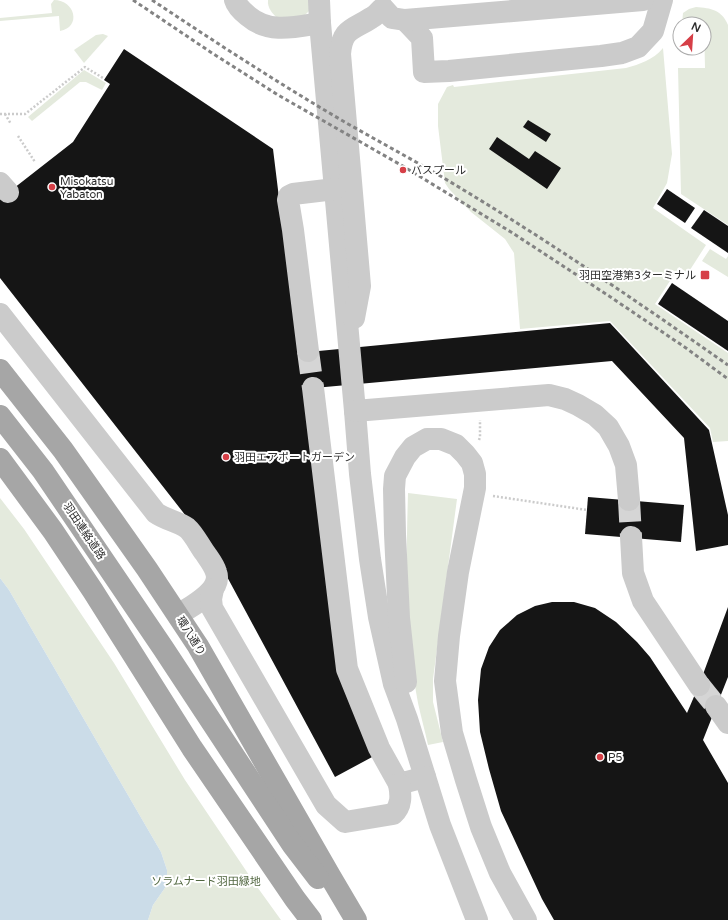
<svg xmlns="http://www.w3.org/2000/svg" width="728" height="920" viewBox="0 0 728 920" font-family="'Varela Round','Noto Sans JP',sans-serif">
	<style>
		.green { fill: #e4eadd }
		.water { fill: #cbdce8 }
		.building { fill: #151515 }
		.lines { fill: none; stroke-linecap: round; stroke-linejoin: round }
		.minor-tunnel { stroke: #d5d5d5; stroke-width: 22; stroke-dasharray: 22 11; stroke-linecap: butt }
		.path { stroke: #cbcbcb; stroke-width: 2.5; stroke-dasharray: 2 2; stroke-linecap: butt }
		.minor { stroke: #cbcbcb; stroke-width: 22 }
		.major { stroke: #a6a6a6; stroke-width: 22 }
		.rail { stroke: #838383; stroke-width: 3; stroke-dasharray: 4 3; stroke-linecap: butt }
		.poi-dot { fill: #d63f47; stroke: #fff; stroke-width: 1.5 }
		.labels { text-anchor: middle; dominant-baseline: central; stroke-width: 4; stroke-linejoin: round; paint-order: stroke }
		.poi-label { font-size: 11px; fill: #2e2e2e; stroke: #fff; text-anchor: start }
		.street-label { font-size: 11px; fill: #2e2e2e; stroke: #fff }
		.park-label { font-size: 11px; fill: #50663f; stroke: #fff }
	</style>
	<rect width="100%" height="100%" fill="#fff"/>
	<g class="green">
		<path d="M 54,0 C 75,0 82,27 60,31 L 59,16 L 0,21 L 0,18 L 52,13 L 51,4 Z"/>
		<path d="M 268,0 L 309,0 L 310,10 L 302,18 L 278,19 C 273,14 267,8 268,0 Z"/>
		<path d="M 696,7 C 711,8 722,10 728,25 L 728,225 L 681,194 L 678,68 L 705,68 L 704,24 L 682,24 L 683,13 L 689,9 Z"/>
		<polygon points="103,34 108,36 84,63 74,50 96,35"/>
		<path d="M 663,48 L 672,154 L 667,183 L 653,208 L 706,245 L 688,273 L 679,267 L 655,304 L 728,353 L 728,441 L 713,442 L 710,428 L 610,321 L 520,329 L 514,253 L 505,239 L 471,212 L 449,189 L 445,183 L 438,126 L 438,104 L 447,87 L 453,85 L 454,87 L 626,68 C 640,64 653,60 663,48 Z"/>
		<polygon points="84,70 106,83 102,90 86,82 80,82 32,121 28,117"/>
		<polygon points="710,249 726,259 728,256 728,277 702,261"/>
		<path d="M 408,493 L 457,499 L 433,679 L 433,702 L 443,742 L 428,745 C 425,731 421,717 418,703 C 405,636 406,560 408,493 Z"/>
		<polygon points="0,498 24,529 114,663 185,780 253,881 281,920 148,920 153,905 167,885 167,870 161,852 9,590 0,578"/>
	</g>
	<polygon class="water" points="0,578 9,590 161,852 167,870 167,885 153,905 148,920 0,920"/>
	<g class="building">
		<polygon points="124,49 273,149 298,353 610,323 709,430 728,515 728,545 696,551 684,438 612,361 303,389 374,756 335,777 218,560 193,525 0,278 0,199 73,142 110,84 104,80"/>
		<polygon points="528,120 551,134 546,142 523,127"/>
		<polygon points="497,137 529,159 535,151 561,168 547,189 489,149"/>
		<polygon points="667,189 695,208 685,223 657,204"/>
		<polygon points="704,210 728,226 728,253 691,228"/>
		<polygon points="672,283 728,321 728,351 658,304"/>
		<polygon points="588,497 684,505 681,542 585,534"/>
		<polygon points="552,602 574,602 595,608 616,622 637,642 650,657 687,713 699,685 728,607 728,677 703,740 728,783 728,920 554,920 542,899 501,811 489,769 480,732 478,700 481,669 489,647 500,630 517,615 535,606"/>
	</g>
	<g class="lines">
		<g class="minor-tunnel">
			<polyline points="308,351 313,388"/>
			<polyline points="629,500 631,537"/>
			<polyline points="699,685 716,706"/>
		</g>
		<g class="path">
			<polyline points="0,114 25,114 85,67 103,78"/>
			<polyline points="5,114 11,124"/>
			<polyline points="18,136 35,162"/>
			<polyline points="479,440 480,437 480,420"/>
			<polyline points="493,496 587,510"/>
		</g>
		<g class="minor">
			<path d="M 235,0 C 237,7 243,12 248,16 C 269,34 295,27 320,23"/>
			<polyline points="319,0 320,23 355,411 360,474 370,559 379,617 394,684 407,719 440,825 477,920"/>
			<polyline points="405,20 422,38 424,72 449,71 601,56 622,53 638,47 653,31 662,0"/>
			<polyline points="0,183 8,192"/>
			<path d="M 0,314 L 156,513 C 166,520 177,521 187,528 C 194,534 199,545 205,553 C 209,559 214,565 216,572 C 223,591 191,606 178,615"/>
			<path d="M 354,318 L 360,286 L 340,54 C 342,28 353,30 371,18 C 376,16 379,11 383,8 L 392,18 L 405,20 L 643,0"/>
			<polyline points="308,351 293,230 288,200 289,196 293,194 335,189"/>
			<polyline points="313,388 347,669 379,748 399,784 425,777"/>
			<polyline points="355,411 549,395 565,399 578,405 595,415 608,427 619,446 626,465 629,500"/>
			<polyline points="631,537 633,573 643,601 699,685"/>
			<path d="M 213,589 L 211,599 L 212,608 L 326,805 L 345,822 L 393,814 C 402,806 401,795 399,784"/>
			<polyline points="406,682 399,618 395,534 394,489 395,476 405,457 413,447 427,439 441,439 456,445 465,454 472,463 475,474 475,488 458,572 449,636 445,681 452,733 466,780 481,827 500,873 526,920"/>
			<polyline points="716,706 728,723"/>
		</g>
		<g class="major">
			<polyline points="0,370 63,450 147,569 198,646 330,876 356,920"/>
			<polyline points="0,416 43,471 163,648 292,844 318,878"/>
			<polyline points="0,459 53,531 93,591 192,748 295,899 311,920"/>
		</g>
		<g class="rail">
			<polyline points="133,0 212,53 278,95 401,165 511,232 609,296 686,348 728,379"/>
			<path d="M 152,0 C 215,42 278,83 343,121 C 383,144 423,165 462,189 C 553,244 641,304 728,365"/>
		</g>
	</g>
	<g class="poi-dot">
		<circle cx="403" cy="170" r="4"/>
		<circle cx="52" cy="187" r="4"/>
		<rect x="700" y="270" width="10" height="10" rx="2"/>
		<circle cx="226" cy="457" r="4"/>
		<circle cx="600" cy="757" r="4"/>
	</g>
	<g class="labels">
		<g class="poi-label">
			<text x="411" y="170">バスプール</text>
			<text x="60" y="181">Misokatsu<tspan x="60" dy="13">Yabaton</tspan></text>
			<text x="696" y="275" text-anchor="end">羽田空港第3ターミナル</text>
			<text x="234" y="457">羽田エアポートガーデン</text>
			<text x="608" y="757">P5</text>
		</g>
		<g class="street-label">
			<text transform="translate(84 531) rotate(56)">羽田連絡道路</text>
			<text transform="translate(191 636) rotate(58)">環八通り</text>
		</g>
		<g class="park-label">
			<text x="206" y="881">ソラムナード羽田緑地</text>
		</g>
	</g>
	<g transform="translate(692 36) rotate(25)"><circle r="19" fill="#ffffff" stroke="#ababab"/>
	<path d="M0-3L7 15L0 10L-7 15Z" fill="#d63f47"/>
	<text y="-6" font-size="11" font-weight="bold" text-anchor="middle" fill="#2e2e2e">N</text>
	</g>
</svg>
